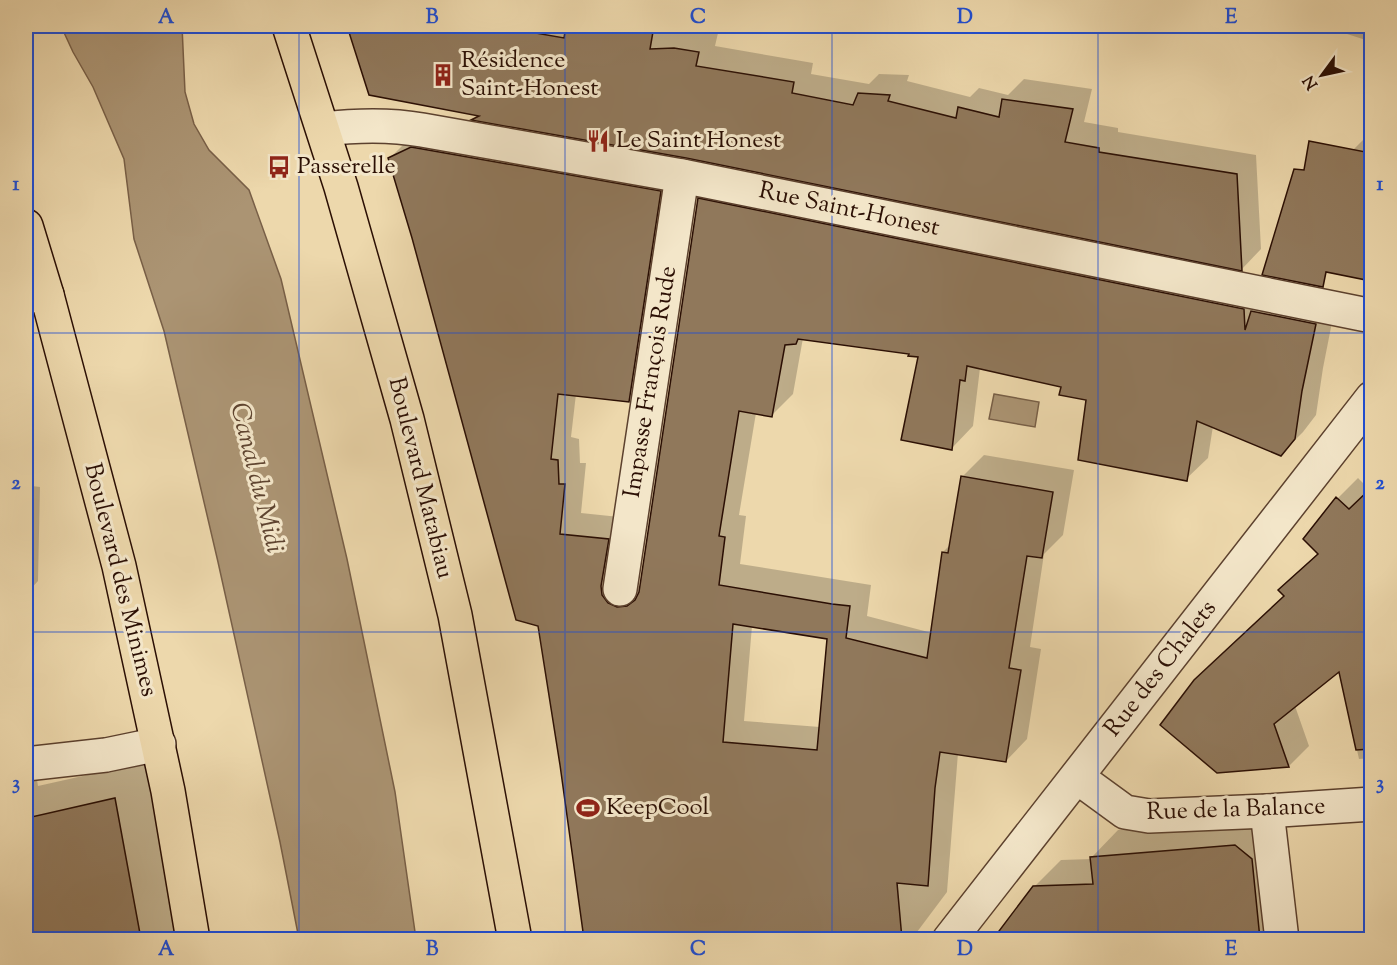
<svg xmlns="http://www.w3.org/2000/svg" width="1397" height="965" viewBox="0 0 1397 965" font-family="'Sorts Mill Goudy',serif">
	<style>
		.water { fill: #ab9473; stroke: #785f47; stroke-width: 1.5 }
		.shadow { fill: #0003; fill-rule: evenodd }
		.building { fill: #90785b; stroke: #2b0f04; stroke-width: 1.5; fill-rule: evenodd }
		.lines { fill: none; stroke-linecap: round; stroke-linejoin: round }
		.street-casing { stroke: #5c412e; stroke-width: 36 }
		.primary-casing { stroke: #2b0f04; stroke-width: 36 }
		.street { stroke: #f3e6c9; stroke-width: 33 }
		.primary { stroke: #edd8ac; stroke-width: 33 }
		.grid { fill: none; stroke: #1d4ed8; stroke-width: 1.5; stroke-opacity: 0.55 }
		.labels { text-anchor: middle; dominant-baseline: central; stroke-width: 6; stroke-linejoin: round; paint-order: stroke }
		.poi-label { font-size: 24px; fill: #2b0f04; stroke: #f3e6c9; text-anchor: start }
		.street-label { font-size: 24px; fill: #2b0f04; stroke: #f3e6c9 }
		.water-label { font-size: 26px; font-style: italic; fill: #5e4430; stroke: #f3e6c9 }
		.neatline { fill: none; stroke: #1d4ed8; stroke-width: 2 }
		.grid-label { font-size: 20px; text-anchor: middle; font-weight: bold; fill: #1d4ed8 }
	</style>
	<rect width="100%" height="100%" fill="#edd8ac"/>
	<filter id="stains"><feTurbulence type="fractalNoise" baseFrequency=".00333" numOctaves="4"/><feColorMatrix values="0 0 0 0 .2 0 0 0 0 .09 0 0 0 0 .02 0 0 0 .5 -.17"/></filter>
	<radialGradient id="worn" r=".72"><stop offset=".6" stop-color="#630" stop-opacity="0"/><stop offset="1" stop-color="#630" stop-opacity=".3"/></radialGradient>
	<g class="water">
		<polygon points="61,26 182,26 185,92 194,124 209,150 249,190 281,279 347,559 395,792 416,939 299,939 280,842 218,562 164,331 134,239 124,159 93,87 73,52"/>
		<polygon points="994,394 1039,402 1035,427 989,419"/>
	</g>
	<g class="shadow">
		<polygon points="348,26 669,26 668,30 695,29 718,33 715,46 813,63 811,74 869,84 879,74 909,75 907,81 970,97 979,88 1008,95 1024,79 1092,89 1084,122 1118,128 1118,132 1256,155 1261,249 1242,269 686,156 474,119 478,114 370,94"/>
		<polygon points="1322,26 1372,26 1372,42"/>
		<polygon points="1372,121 1372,279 1315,268 1353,150 1370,133"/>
		<path d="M 411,137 L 681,170 L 650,379 L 629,401 L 576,394 L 571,437 L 579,439 L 580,463 L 586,463 L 581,513 L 629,518 L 630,583 L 641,587 L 699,199 L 721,177 L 1336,302 L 1323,368 L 1316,415 L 1303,432 L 1281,454 L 1213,426 L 1208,458 L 1186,479 L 1088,399 L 1063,386 L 980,368 L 973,426 L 952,448 L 920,356 L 910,353 L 803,338 L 793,394 L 772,415 L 756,413 L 739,515 L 746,516 L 740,564 L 871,585 L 867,616 L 932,633 L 943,552 L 951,544 L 962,477 L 984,455 L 1074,470 L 1063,535 L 1044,554 L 1030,647 L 1041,649 L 1027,739 L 1006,761 L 958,753 L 947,892 L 911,940 L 586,940 L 562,764 L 540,625 L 405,209 L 390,158 ZM 752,626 L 829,638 L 820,727 L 744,721 Z"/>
		<polygon points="26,431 27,453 33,453 32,486 40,487 38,581 26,594"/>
		<polygon points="1358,478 1369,489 1372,487 1372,758 1359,759 1339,670 1295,706 1309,746 1289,766 1218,771 1285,596 1280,590 1318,553 1305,539 1338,498"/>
		<polygon points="154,760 187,940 26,940 26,769 35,767 38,786"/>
		<polygon points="1262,819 1290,940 1009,940 1005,926 1034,887 1061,860 1092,859 1092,857 1118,830"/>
	</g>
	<g class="building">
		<polygon points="347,26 495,26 564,38 566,26 654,26 650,49 674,48 699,52 696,66 794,82 792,93 853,105 858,93 890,95 888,101 956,118 958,107 999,117 1002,99 1073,109 1065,142 1099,148 1099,152 1237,174 1242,271 686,158 471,120 479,116 369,95"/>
		<polygon points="1309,141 1371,153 1371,281 1326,272 1323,287 1262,275 1294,169 1304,170"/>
		<path d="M 411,147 L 661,191 L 629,402 L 558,394 L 551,459 L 558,460 L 559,484 L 565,484 L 560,534 L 609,539 L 601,586 L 602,595 L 608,603 L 617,607 L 627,606 L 635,600 L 639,592 L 698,198 L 1244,309 L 1245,330 L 1251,311 L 1316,324 L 1302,391 L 1295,439 L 1281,456 L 1197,421 L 1187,481 L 1078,460 L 1086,400 L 1059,395 L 1061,387 L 967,366 L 965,381 L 960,380 L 952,450 L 901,440 L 918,357 L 908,356 L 909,354 L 798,339 L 796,344 L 785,345 L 772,417 L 739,411 L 719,536 L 725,537 L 719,585 L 832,604 L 850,606 L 846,638 L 927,658 L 942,552 L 948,553 L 961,476 L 1053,492 L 1042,558 L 1027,556 L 1009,668 L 1021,670 L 1006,762 L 940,752 L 935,788 L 928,886 L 897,883 L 902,939 L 584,939 L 560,765 L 538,626 L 516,620 L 412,238 L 388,158 ZM 733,624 L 827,639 L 817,750 L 723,742 Z"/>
		<polygon points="1371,488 1371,749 1356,750 1339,672 1274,724 1289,767 1217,773 1160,725 1194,680 1284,596 1278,590 1318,554 1303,539 1336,497 1349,509"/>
		<polygon points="115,798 141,939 26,939 26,880 31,878 26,846 32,843 27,818"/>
		<polygon points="1235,845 1252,859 1260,939 993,939 1033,886 1093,884 1090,857"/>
	</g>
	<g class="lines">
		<g class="street-casing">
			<g id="street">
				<path d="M 323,129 C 357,125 389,124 422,130 L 682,176 L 1372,316"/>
				<polyline points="26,296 47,295"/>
				<polyline points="620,589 682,176"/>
				<polyline points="26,764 106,755 159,744"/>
				<polyline points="1077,777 1125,812 1149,816 1267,811 1372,804"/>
				<polyline points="1267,811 1282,940"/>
				<polyline points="949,940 1372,398"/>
			</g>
		</g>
		<g class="primary-casing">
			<g id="primary">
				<polyline points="289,26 341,187 407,419 455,615 515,940"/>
				<polyline points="26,226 47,295 119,566 168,791 193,940"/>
			</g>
		</g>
		<use href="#street" class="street"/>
		<use href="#primary" class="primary"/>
	</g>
	<path class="grid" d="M 299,26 L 299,940M 565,26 L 565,940M 832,26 L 832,940M 1098,26 L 1098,940M 26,333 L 1372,333M 26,632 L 1372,632"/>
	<defs>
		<g id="building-bare" transform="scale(1.8)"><path d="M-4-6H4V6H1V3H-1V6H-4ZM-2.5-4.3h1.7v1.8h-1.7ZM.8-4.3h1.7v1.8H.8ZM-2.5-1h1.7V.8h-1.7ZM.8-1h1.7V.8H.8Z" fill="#8f2418" stroke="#f3e6c9" stroke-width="2.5" paint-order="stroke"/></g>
		<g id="restaurant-bare" transform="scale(1.8)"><path d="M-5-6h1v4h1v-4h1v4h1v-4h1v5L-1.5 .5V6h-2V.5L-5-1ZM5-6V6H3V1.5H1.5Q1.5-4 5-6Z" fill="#8f2418" stroke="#f3e6c9" stroke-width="2.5" paint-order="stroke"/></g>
		<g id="bus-bare" transform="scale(1.8)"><path d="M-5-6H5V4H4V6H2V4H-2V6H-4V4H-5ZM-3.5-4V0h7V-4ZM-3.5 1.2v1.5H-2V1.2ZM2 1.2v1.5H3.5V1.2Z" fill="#8f2418" stroke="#f3e6c9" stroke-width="2.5" paint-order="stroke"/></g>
		<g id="stadium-bare" transform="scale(1.8)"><path d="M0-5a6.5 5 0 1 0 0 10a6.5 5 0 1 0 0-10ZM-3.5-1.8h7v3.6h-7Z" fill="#8f2418" stroke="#f3e6c9" stroke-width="2.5" paint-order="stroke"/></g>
	</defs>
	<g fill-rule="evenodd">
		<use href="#building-bare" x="443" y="75"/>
		<use href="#restaurant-bare" x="598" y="141"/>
		<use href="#bus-bare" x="279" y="167"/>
		<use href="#stadium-bare" x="588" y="808"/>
	</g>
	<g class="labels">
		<g class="poi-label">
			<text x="461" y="61">Résidence<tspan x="461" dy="28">Saint-Honest</tspan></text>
			<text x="616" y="141">Le Saint Honest</text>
			<text x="297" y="167">Passerelle</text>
			<text x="606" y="808">KeepCool</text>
		</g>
		<g class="street-label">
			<text transform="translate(849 210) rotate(12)">Rue Saint-Honest</text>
			<text transform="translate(651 382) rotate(-81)">Impasse François Rude</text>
			<text transform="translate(420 478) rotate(76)">Boulevard Matabiau</text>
			<text transform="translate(120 580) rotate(76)">Boulevard des Minimes</text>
			<text transform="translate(1161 669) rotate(-52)">Rue des Chalets</text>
			<text transform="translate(1236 810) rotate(-2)">Rue de la Balance</text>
		</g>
		<g class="water-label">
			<text transform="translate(256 478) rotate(76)">Canal du Midi</text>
		</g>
	</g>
	<rect width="1397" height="965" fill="none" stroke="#edd8ac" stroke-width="66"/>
	<g transform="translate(1322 75) rotate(237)" stroke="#f3e6c9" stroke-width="4.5" paint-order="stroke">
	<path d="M0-4.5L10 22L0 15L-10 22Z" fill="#2b0f04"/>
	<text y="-9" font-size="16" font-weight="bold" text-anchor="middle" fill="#2b0f04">N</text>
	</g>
	<rect x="33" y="33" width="1331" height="899" class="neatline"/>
	<g class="grid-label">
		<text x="166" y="23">A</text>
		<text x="432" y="23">B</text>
		<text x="698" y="23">C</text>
		<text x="965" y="23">D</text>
		<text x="1231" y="23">E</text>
		<text x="16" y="190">1</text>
		<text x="1380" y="190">1</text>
		<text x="16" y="489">2</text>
		<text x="1380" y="489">2</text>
		<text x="16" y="789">3</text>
		<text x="1380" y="789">3</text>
		<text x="166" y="955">A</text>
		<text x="432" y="955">B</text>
		<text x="698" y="955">C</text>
		<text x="965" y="955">D</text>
		<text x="1231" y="955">E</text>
	</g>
	<rect width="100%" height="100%" filter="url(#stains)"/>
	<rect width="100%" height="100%" fill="url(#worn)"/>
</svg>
